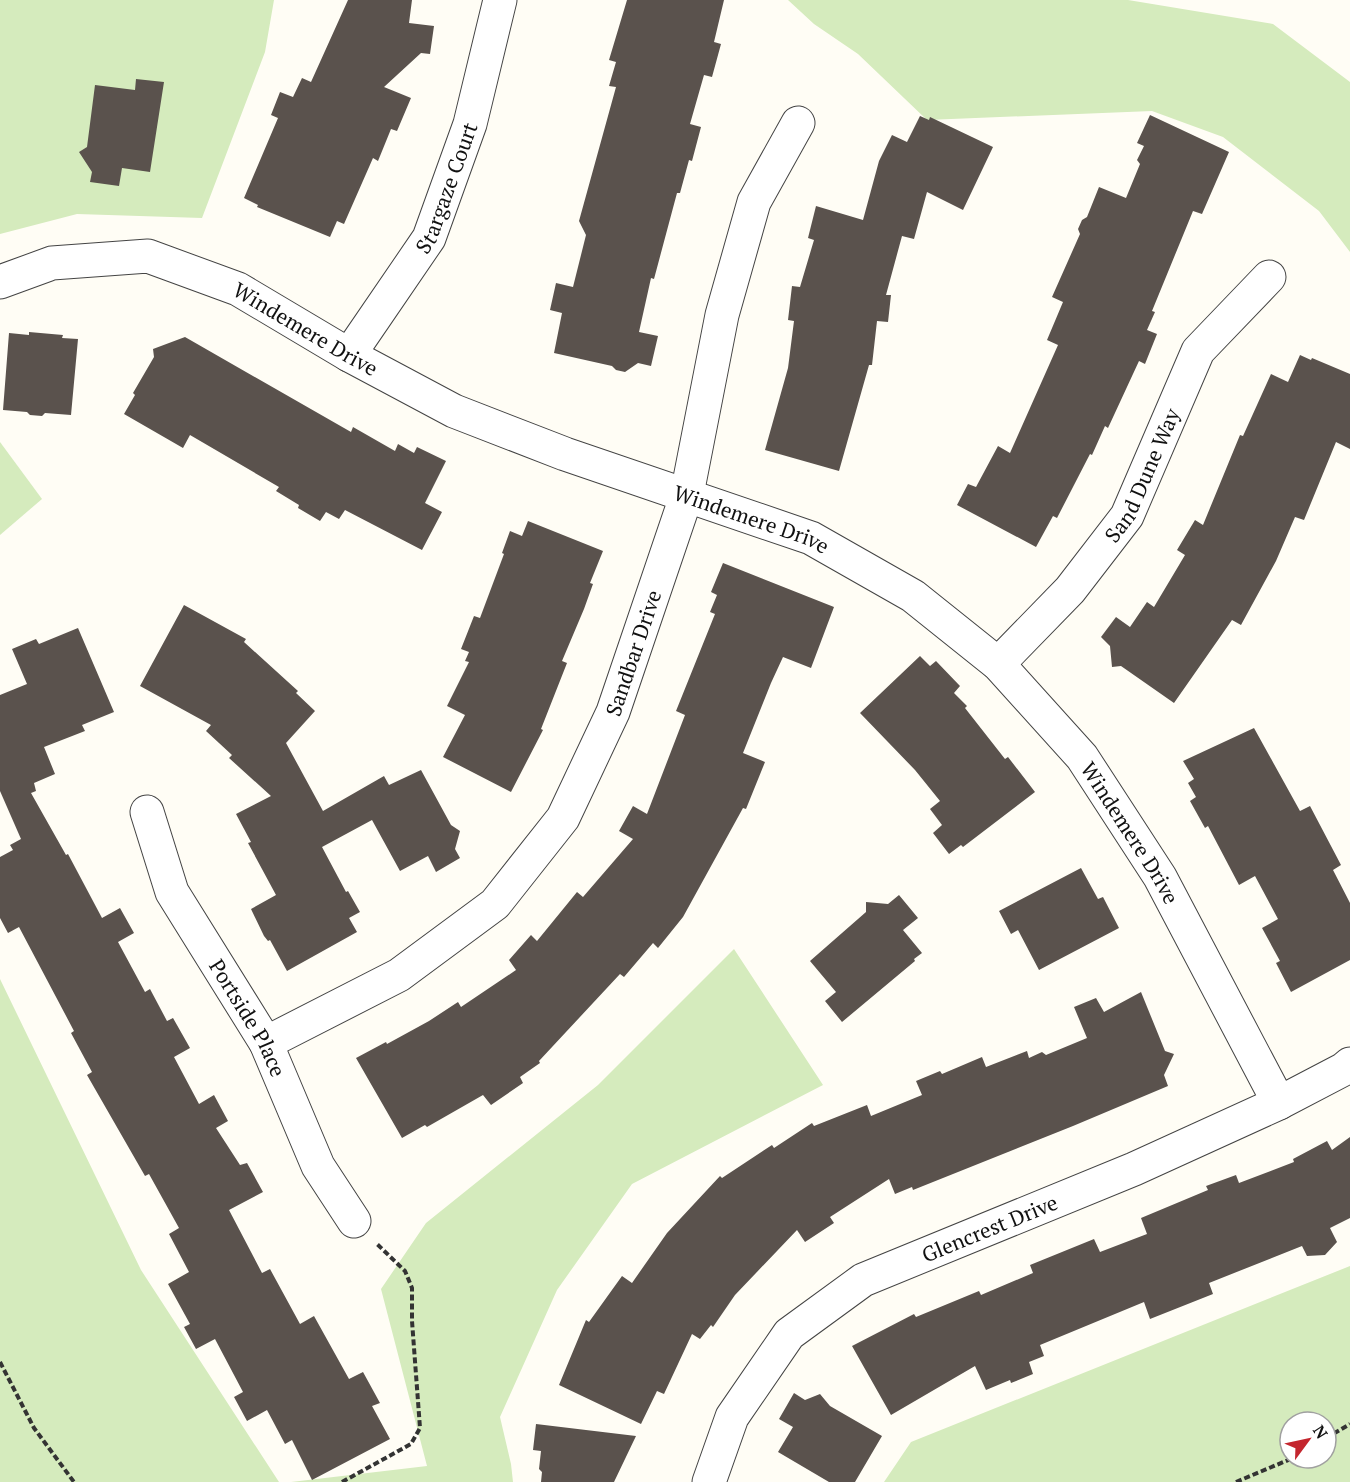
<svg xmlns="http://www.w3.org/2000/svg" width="1350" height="1482" viewBox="0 0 1350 1482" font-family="'PT Serif',serif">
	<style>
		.green { fill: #d5ebbd; fill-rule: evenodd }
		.building { fill: #5a524d }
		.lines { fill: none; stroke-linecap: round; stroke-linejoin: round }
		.minor-casing { stroke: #444; stroke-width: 35 }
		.path { stroke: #333; stroke-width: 4; stroke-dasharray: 6 3; stroke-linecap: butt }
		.minor { stroke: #fff; stroke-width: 33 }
		.labels { text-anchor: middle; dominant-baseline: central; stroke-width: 6; stroke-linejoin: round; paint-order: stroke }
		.street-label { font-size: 21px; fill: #111; stroke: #fff }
	</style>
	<rect width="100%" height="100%" fill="#fffdf5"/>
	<g class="green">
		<polygon points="0,0 274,0 265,52 202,218 77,214 0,234"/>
		<polygon points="788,0 1128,0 1273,24 1350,82 1350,252 1319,211 1223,137 1152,111 927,120 858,54 814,24"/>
		<polygon points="0,442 42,499 0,535"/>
		<polygon points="734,949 823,1085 632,1184 557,1290 500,1417 511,1464 513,1482 291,1482 427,1466 381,1289 426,1223 598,1085"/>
		<polygon points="0,979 141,1270 279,1482 0,1482"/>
		<path d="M 1350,1266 L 1350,1482 L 884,1482 L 911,1442 ZM 1290,1422 L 1326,1422 L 1326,1458 L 1290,1458 Z"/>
	</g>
	<g class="building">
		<polygon points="348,0 412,0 409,23 434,26 430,54 421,53 384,87 411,98 397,131 391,129 378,161 373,158 344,224 337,221 330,237 257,207 258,205 244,198 278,118 271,115 280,92 293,97 302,78 311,82"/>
		<polygon points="627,0 724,0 714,42 721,44 712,77 704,75 690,124 701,127 692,161 689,160 680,193 677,193 654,279 651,278 639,332 658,336 651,366 638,363 625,372 616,370 612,366 554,353 562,313 550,310 556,283 573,287 586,235 579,221 616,87 609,86 616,62 609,60"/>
		<polygon points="136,79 164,82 150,172 122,168 119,186 90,182 92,172 79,152 87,147 95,85 135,90"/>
		<polygon points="1150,115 1229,152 1202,214 1193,211 1152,311 1155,312 1147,330 1157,334 1145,364 1139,361 1108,428 1105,426 1092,455 1090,454 1057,518 1053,516 1036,547 957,505 968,484 976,487 998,446 1010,453 1058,345 1047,340 1063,302 1052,297 1080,234 1078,229 1082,220 1087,217 1099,187 1126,198 1140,164 1137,160 1144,146 1137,143"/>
		<polygon points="920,116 929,120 930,117 993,147 963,210 927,192 914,239 902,236 886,295 891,295 888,322 877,321 872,365 869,365 839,471 765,450 788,368 794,321 788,320 792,286 800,287 814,240 808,238 816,206 863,220 879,161 892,135 907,142"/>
		<polygon points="29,332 63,335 62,338 78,339 71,415 45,413 42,416 30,415 27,412 3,410 9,333 29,335"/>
		<polygon points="185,337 351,432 353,427 395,451 398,444 414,453 417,447 446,461 425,503 442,512 422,550 345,510 339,519 326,512 320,521 298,508 299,505 276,491 279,487 190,435 183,448 124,414 135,395 133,393 154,357 153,349"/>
		<polygon points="1300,355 1311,360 1312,358 1350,374 1350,449 1336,442 1304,520 1295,517 1276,561 1241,625 1232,620 1174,703 1121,666 1112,667 1110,646 1101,637 1116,617 1130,627 1147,602 1154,607 1185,555 1177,550 1195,520 1203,525 1240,435 1243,436 1271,374 1288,382"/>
		<polygon points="528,521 603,551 590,583 593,584 584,609 562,661 567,663 541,729 543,730 511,792 443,757 465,715 447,706 469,662 465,661 469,652 461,649 474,616 480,618 504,554 502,553 510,531 522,536"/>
		<polygon points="723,563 834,607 811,668 783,657 771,683 743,753 765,762 746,809 743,808 683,917 658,948 653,943 624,977 620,974 539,1061 540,1063 520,1077 523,1083 491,1105 483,1095 427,1127 425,1125 402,1138 356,1058 386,1042 387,1044 429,1021 458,1002 461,1007 516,970 509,960 531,935 537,941 577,892 583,897 633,839 619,831 633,806 647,814 685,715 676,711 715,614 710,612 717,595 711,592"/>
		<polygon points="184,605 246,639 244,642 298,691 296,693 315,711 286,743 323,811 384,776 389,785 421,770 451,825 460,831 455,849 460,858 436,872 428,856 400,871 372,820 322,847 346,892 348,891 360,912 349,918 357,932 287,971 270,940 268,941 264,936 251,909 276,895 248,843 251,842 236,814 271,796 229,758 232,755 206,731 211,725 140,686"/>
		<polygon points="78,628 114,712 82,725 85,731 44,747 55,774 34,783 36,791 31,793 66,855 68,854 102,918 120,908 134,933 118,942 145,992 150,989 167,1021 173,1018 190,1048 174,1057 199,1104 214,1095 228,1121 216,1128 240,1165 247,1163 263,1192 229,1210 262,1273 270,1269 300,1324 314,1316 349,1379 363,1372 380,1403 372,1406 390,1439 312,1480 292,1440 285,1444 267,1410 247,1421 234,1397 243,1392 215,1339 196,1349 184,1327 190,1324 168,1284 189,1272 169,1234 179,1228 149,1174 145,1176 87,1075 92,1072 71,1033 74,1031 19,927 8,933 0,918 0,857 13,850 10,845 21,839 0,791 0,695 27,684 12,649 36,639 39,644"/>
		<polygon points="920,656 930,666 936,661 960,686 954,693 967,706 965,708 1005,759 1008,757 1035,792 963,847 961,845 949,854 933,833 942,825 930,809 940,801 915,770 860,713"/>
		<polygon points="1254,728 1300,811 1310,806 1341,865 1333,870 1350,903 1350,960 1291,992 1276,963 1280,961 1262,928 1278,919 1255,876 1239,885 1208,826 1205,828 1190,801 1196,797 1188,783 1194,779 1183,761"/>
		<polygon points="1081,868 1098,899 1103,897 1119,928 1039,970 1018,930 1011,934 999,911"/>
		<polygon points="899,895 918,918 903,930 922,953 914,959 915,961 842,1022 825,1001 836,992 810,961 866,912 866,902 888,904"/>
		<polygon points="1141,992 1165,1051 1174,1054 1164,1075 1168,1086 1073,1126 913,1190 912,1187 895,1194 889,1179 830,1217 834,1223 805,1242 797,1230 735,1295 713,1327 711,1325 700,1339 692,1334 664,1394 657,1391 641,1424 559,1385 586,1320 589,1322 622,1276 632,1283 667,1233 720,1176 722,1178 772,1145 774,1148 812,1123 814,1126 867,1105 871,1116 922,1095 916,1081 940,1071 942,1074 982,1057 986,1067 1027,1051 1029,1058 1042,1052 1046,1055 1087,1038 1074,1007 1096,998 1104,1012"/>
		<polygon points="1350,1137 1350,1218 1330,1228 1337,1242 1325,1255 1307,1256 1302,1246 1209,1283 1213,1294 1150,1319 1144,1302 1040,1345 1044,1356 1029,1362 1033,1374 1011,1383 1010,1380 986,1390 975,1366 891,1415 852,1346 914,1314 916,1317 979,1291 981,1295 1033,1273 1030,1265 1094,1239 1100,1252 1147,1234 1141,1218 1208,1190 1206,1186 1236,1175 1239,1183 1294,1162 1293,1159 1327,1141 1332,1150"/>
		<polygon points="794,1393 805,1400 820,1394 830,1406 882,1436 855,1482 829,1482 778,1452 793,1427 779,1419"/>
		<polygon points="536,1424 636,1436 614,1482 541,1482 542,1472 539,1469 541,1451 533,1450"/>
	</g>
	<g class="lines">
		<g class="minor-casing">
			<g id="minor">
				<path id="s1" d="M 0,282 L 52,263 L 148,256 L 238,289 L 349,355 L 454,411 L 565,454 L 811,538 L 913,596 L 998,664 L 1082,757 L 1160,877 L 1279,1103"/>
				<path id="s2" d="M 349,355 L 429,238 L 470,124 L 500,0"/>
				<path id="s3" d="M 998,664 L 1070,590 L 1127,516 L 1198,351 L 1269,277"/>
				<path id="s4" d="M 147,812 L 172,892 L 266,1043 L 318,1166 L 354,1221"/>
				<path id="s5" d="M 266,1043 L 399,975 L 495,904 L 563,818 L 613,712 L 687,494 L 722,315 L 754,202 L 798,123"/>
				<path id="s6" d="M 709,1482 L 732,1417 L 789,1334 L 863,1280 L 1134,1169 L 1279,1103 L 1344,1069 L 1350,1064"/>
			</g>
		</g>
		<g class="path">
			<polyline points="0,1362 34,1428 74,1482"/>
			<polyline points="1326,1438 1350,1424"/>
			<polyline points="342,1482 411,1444 420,1428 412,1321 412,1288 405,1271 376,1243"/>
			<polyline points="1236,1482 1293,1458"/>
		</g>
		<use href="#minor" class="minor"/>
	</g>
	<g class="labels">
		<g class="street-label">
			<text stroke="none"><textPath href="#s2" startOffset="195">Stargaze Court</textPath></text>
			<text stroke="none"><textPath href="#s1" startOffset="326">Windemere Drive</textPath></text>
			<text stroke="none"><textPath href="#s3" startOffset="240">Sand Dune Way</textPath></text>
			<text stroke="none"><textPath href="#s1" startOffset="812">Windemere Drive</textPath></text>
			<text stroke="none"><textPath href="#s5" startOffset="558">Sandbar Drive</textPath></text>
			<text stroke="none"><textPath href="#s1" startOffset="1316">Windemere Drive</textPath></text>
			<text stroke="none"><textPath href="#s4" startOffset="231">Portside Place</textPath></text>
			<text stroke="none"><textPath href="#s6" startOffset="398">Glencrest Drive</textPath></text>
		</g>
	</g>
	<g transform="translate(1308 1440) rotate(57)"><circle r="28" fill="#ffffff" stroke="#a0a0a0" stroke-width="1.5"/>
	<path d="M0-4.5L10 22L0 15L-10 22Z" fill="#c4262e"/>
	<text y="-9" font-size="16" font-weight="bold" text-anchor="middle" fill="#111111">N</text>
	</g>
</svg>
